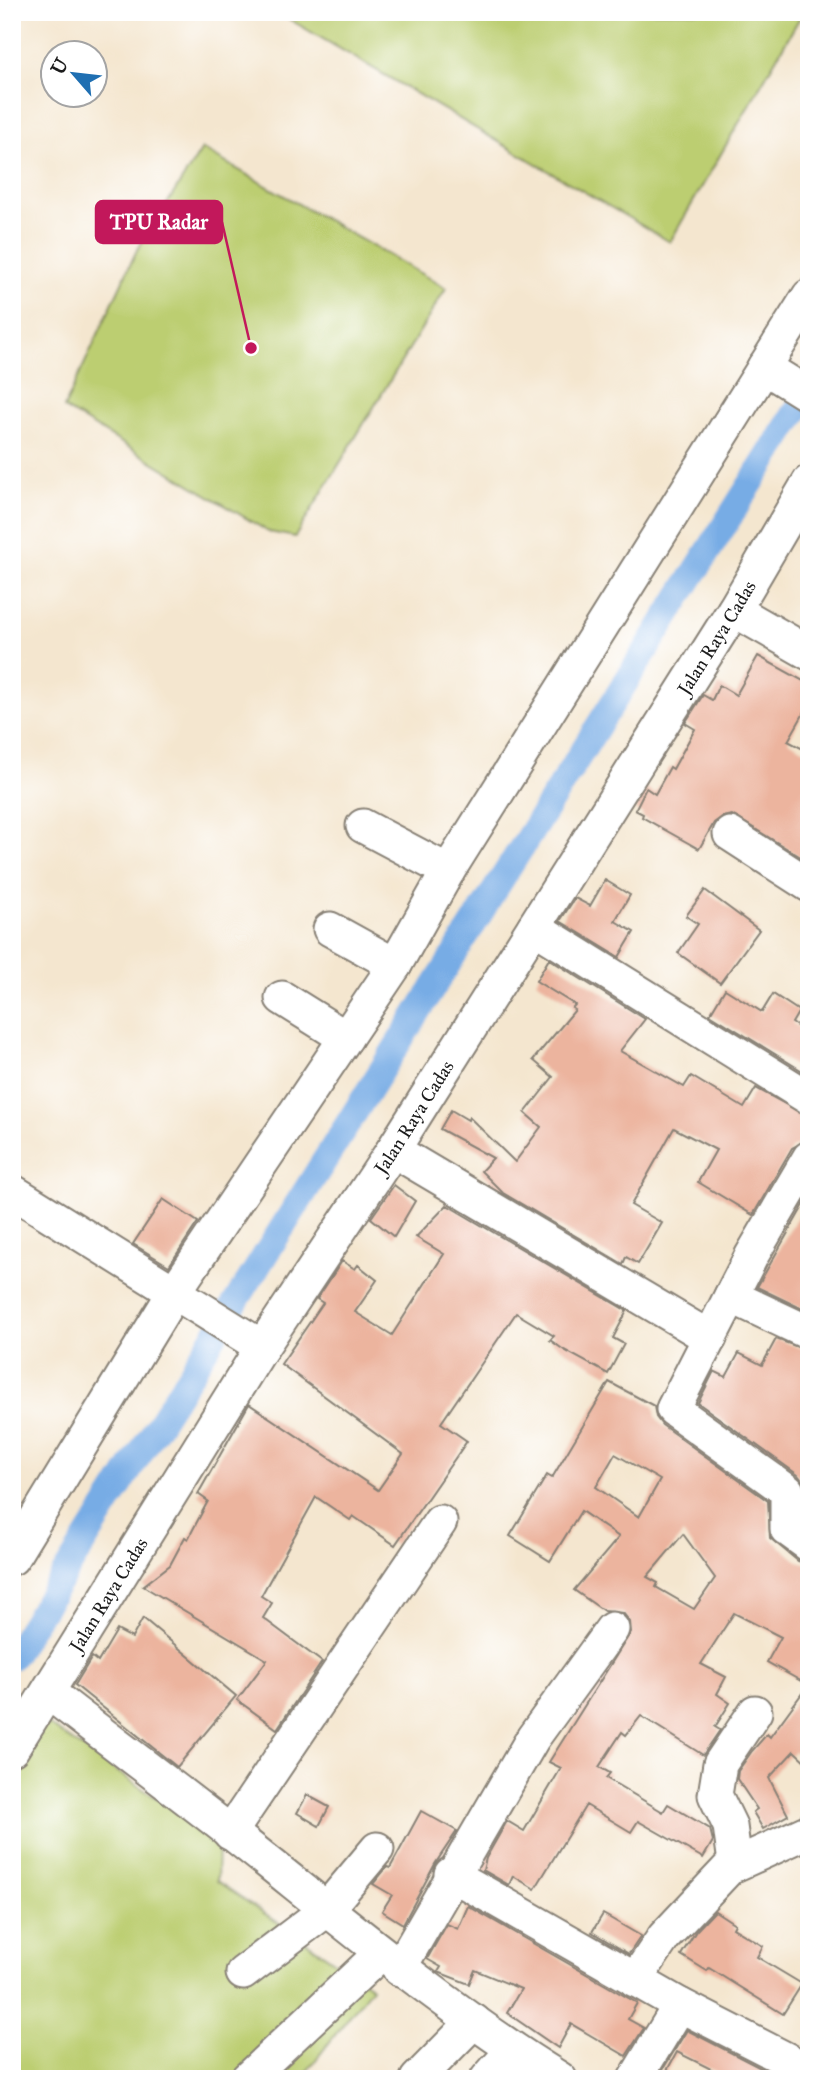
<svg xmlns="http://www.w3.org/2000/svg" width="821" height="2091" viewBox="0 0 821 2091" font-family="'IM FELL Great Primer',serif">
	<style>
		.green { fill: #bcce71; stroke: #6c7546; stroke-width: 2 }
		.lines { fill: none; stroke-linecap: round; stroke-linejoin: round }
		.canal { stroke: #77ace5; stroke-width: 26 }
		.building { fill: #ecb49e; fill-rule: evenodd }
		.minor-casing { stroke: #888176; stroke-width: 37 }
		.minor { stroke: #fff; stroke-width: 33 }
		.labels { text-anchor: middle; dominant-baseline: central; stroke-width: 5; stroke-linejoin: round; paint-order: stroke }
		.street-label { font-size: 19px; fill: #1c1c1c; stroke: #fff }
		.leader { fill: none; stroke: #c2185b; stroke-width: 2.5 }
		.callout-dot { fill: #c2185b; stroke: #fff; stroke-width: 2.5 }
		.callout { fill: #c2185b; stroke: #c2185b; stroke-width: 2.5 }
		.callout-label { font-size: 21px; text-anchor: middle; font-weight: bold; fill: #fff }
	</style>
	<rect width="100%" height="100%" fill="#fff"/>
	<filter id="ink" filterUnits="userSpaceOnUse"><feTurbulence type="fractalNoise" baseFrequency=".0143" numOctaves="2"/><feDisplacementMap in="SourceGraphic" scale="14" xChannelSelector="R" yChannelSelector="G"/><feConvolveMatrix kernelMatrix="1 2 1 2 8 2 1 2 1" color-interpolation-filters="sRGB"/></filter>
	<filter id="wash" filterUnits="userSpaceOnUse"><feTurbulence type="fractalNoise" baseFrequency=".00686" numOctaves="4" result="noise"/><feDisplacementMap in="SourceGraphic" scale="28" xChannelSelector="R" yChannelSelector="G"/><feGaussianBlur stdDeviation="1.57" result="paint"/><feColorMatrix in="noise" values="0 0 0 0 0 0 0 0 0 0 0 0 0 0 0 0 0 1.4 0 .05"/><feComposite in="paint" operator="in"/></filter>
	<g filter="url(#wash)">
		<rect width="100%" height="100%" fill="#f4e6cf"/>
		<g class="green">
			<polygon points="277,12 803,12 670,242"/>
			<polygon points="202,149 446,288 295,537 269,532 64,408 136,252"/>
			<polygon points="12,1700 218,1840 217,1881 372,1987 301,2079 12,2079 12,1883 15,1878 12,1876"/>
		</g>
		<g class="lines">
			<polyline class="canal" points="12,1657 809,391"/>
		</g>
		<g id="blocks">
			<g class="building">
				<polygon points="758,656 809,684 809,704 788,741 809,752 809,862 732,815 722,817 714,823 699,849 642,817 643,814 635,810 646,788 655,794 670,767 673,769 695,729 685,723 703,695 712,700 719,685 736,695"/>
				<polygon points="605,880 630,895 615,921 634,932 619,957 560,921 575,898 590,906"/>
				<polygon points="705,890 759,930 720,983 678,953 698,924 686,916"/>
				<polygon points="549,959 645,1019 620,1051 684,1087 691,1076 744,1108 756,1088 809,1117 809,1139 792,1148 753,1215 698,1182 716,1150 674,1128 631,1205 662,1223 638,1264 626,1257 623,1264 503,1193 481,1171 493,1158 440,1129 451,1110 468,1120 469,1117 515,1162 541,1127 525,1113 553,1077 533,1060 575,1010 572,1008 575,1005 536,981"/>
				<polygon points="725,989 762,1012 773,994 799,1011 792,1023 809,1034 809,1075 710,1014"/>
				<polygon points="394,1185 415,1201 394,1237 371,1218"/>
				<polygon points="809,1196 809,1312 757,1287"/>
				<polygon points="163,1199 198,1222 169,1266 133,1244"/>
				<polygon points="447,1205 627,1311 613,1338 624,1344 608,1374 564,1350 550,1340 554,1336 516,1313 441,1423 467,1441 395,1545 353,1516 350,1520 316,1497 261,1596 272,1603 263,1618 322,1662 277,1729 237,1700 267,1660 143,1586 170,1565 185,1537 188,1539 208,1501 198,1494 249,1404 378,1490 403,1454 281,1364 323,1303 317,1299 342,1261 355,1269 358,1265 377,1280 355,1312 392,1335 444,1254 416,1237"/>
				<polygon points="776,1339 809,1351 809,1489 798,1475 698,1403 714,1371 726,1377 739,1353 762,1365"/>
				<path d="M 609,1382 L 654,1406 L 656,1417 L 662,1425 L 768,1501 L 770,1538 L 798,1561 L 809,1564 L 809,1765 L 794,1751 L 769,1778 L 788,1815 L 763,1829 L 753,1812 L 757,1809 L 737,1779 L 738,1771 L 752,1751 L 767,1734 L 770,1737 L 808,1685 L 767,1662 L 781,1637 L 734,1613 L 701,1664 L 726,1677 L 717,1694 L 730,1703 L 715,1727 L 720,1730 L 703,1755 L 641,1716 L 626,1735 L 622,1732 L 599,1767 L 610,1773 L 606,1778 L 663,1812 L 668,1804 L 710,1829 L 713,1841 L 703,1858 L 638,1821 L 631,1832 L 586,1805 L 535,1889 L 513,1876 L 509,1885 L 483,1870 L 486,1858 L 507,1821 L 524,1831 L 561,1768 L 549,1762 L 631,1632 L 630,1622 L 623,1613 L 604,1611 L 574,1590 L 619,1537 L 581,1511 L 550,1561 L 510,1536 L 547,1475 L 552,1478 ZM 615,1454 L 660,1480 L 639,1517 L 596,1487 ZM 683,1534 L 715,1578 L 694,1609 L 656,1587 L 658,1583 L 647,1577 Z"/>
				<polygon points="143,1618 236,1696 177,1767 75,1685 92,1657 98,1662 117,1630 132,1638"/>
				<polygon points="307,1795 329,1807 319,1826 297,1813"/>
				<polygon points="421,1811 457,1831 435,1864 403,1924 382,1911 392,1895 373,1884 387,1867 390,1868"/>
				<polygon points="468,1906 637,2003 628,2019 644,2028 626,2056 571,2024 558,2048 507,2013 521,1989 475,1970 469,1984 438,1972 441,1967 427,1959 447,1924 458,1929"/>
				<polygon points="715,1911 735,1924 733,1928 763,1946 757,1957 802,1984 783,2014 709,1968 707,1971 681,1955 696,1931"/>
				<polygon points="603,1914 641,1936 629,1954 592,1932"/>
				<polygon points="687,2030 782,2079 731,2079 677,2052 664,2076 660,2074"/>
			</g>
		</g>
	</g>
	<g filter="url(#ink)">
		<use href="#blocks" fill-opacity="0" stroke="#888176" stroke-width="2"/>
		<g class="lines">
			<g class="minor-casing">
				<g id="minor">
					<polyline points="764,367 809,395"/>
					<polyline points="734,610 809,653"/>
					<polyline points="363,826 448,871"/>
					<polyline points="730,834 809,885"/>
					<polyline points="534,927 809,1098"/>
					<polyline points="330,929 395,965"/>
					<polyline points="282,998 346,1038"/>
					<polyline points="393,1150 710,1338"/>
					<polyline points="809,1158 752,1255 673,1409 787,1491 787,1529 809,1545"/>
					<polyline points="12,1191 262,1347"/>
					<polyline points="731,1296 807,1332"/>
					<polyline points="12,1558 175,1291 395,965 448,871 809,296"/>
					<path d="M 48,1692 C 108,1739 169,1784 229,1831 C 338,1917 442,2006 560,2079"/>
					<path id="s1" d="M 12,1749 L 262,1347 L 393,1150 L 734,610 L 809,482"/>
					<polyline points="230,1833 440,1522"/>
					<polyline points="735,1863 730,1826 715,1795 720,1764 755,1712"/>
					<polyline points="451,1874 680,2005 809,2071"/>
					<polyline points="399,1969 533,1738 612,1629"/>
					<polyline points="243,1973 325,1911 377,1849"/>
					<polyline points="635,1980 664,1937 730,1867 809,1831"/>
					<polyline points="247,2079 380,1954"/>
					<polyline points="417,2079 474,2021"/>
					<polyline points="487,2079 513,2050"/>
					<polyline points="635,2079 680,2005"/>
				</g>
			</g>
			<use href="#minor" class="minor"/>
		</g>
	</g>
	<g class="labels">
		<g class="street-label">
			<text stroke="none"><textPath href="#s1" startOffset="1316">Jalan Raya Cadas</textPath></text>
			<text stroke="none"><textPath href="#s1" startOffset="749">Jalan Raya Cadas</textPath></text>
			<text stroke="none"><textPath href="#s1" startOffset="182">Jalan Raya Cadas</textPath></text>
		</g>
	</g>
	<path class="leader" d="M251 348L222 222"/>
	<circle class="callout-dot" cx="251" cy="348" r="7"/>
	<rect class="callout" x="96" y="201" width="126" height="42" rx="7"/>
	<g class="callout-label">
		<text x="159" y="229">TPU Radar</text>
	</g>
	<rect width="821" height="2091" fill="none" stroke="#fff" stroke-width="42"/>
	<g transform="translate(74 74) rotate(298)"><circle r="33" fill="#ffffff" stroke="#a4a4a4" stroke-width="2"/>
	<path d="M0-5L12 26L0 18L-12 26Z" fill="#1f6fb2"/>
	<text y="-10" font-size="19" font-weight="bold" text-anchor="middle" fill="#1c1c1c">U</text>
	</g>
</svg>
